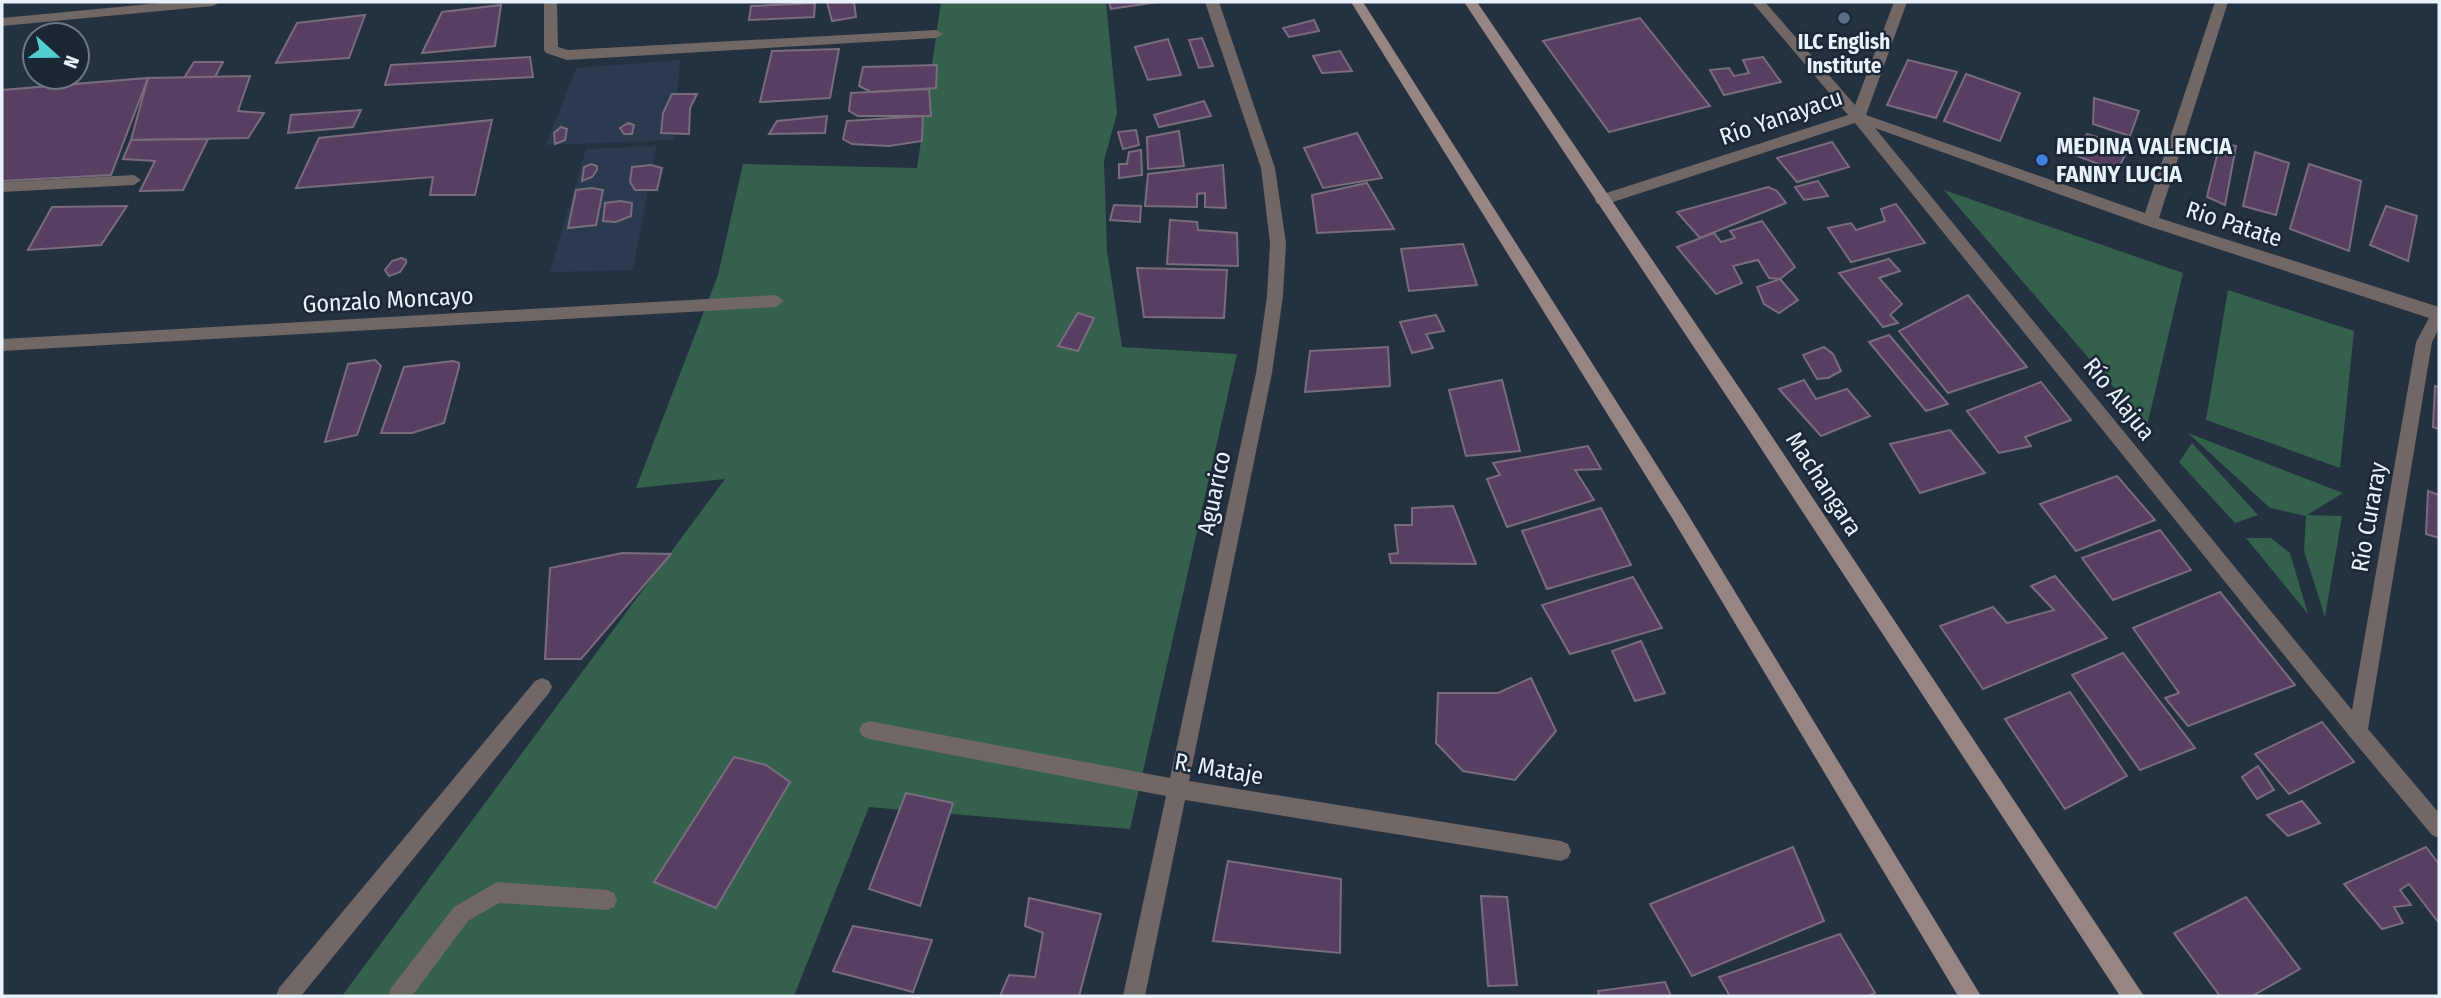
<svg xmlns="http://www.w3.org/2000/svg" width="2441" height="998" viewBox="0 0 2441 998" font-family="'Fira Sans Condensed',sans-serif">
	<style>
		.built { fill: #2a3b4f }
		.green { fill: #33614b }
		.building { fill: #583e60; stroke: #796c7d; stroke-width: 2 }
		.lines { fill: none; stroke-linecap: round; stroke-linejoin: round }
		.lane { fill: #716764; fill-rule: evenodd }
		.street { fill: #716764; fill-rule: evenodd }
		.secondary { fill: #968581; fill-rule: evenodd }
		.service-dot { fill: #5c6f8a; stroke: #1b2735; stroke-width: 2.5 }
		.shop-dot { fill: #3f7fe0; stroke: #1b2735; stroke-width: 2.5 }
		.labels { text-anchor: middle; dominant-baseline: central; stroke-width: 5; stroke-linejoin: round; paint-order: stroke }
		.far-poi-label { font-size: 21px; font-weight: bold; fill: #e9f1fb; stroke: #1b2735 }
		.street-label { font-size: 24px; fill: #e9f1fb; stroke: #1b2735 }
		.poi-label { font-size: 24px; font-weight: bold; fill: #e9f1fb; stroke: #1b2735; text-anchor: start }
	</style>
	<rect width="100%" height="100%" fill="#243140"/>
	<g class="built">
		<polygon points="680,60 674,140 546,145 576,68"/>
		<polygon points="656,146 633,270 550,272 586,149"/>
	</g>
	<g class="green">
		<polygon points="941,2 1106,2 1117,113 1104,161 1107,251 1122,347 1237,354 1130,829 869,807 794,996 342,996 725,479 636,488 718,275 743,164 917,168"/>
		<polygon points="1944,190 2183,273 2147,426"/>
		<polygon points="2228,290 2354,331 2340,468 2206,420"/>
		<polygon points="2188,433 2343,493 2307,515 2342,516 2325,617 2304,551 2306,516 2270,508"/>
		<polygon points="2192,443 2258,515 2235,523 2179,462"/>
		<polygon points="2246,538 2271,538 2290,553 2308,614"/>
	</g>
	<g class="building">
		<polygon points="827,2 854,2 856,17 832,21"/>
		<polygon points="1109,2 1158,2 1111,9"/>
		<polygon points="815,3 814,17 749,20 751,6"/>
		<polygon points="501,5 495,46 422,53 442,12"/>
		<polygon points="365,15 349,58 276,63 297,23"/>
		<polygon points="1640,18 1710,106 1609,132 1543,41"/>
		<polygon points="1314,20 1319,31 1289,37 1283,28"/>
		<polygon points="1202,38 1213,66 1199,68 1189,40"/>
		<polygon points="1168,39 1181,75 1148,80 1135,47"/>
		<polygon points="839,49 830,98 760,102 772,51"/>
		<polygon points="1340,51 1352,71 1322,73 1313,56"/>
		<polygon points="530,57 533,77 385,85 391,65"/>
		<polygon points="1763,57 1781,82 1724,95 1710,70 1729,68 1734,76 1749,73 1743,60"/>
		<polygon points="1908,60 1957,72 1936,118 1887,105"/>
		<polygon points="194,62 223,62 215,77 184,78"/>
		<polygon points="937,65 936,88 871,92 859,86 863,67"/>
		<polygon points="1966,74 2020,93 2000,141 1944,121"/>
		<polygon points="250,76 238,111 264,113 248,138 131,140 148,78"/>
		<polygon points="148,78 111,175 2,181 2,90"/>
		<polygon points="929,89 931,116 858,116 849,111 851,93"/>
		<polygon points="672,94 697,94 690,108 689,134 661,133 663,113"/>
		<polygon points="2094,98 2139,111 2130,136 2093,124"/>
		<polygon points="1204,101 1211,116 1159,127 1154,115"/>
		<polygon points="361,110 353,127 288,133 291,115"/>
		<polygon points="827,116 825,133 769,134 777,121"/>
		<polygon points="923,116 922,141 889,146 852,144 843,139 847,121"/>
		<polygon points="492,120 475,195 430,195 433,177 296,188 319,138"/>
		<polygon points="628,123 634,125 632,134 624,134 620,128"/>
		<polygon points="561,127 567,129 565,140 555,144 554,133"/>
		<polygon points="1136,130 1139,145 1123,149 1118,132"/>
		<polygon points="1179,131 1184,166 1148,169 1147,137"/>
		<polygon points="1357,133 1382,178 1323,188 1304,148"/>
		<polygon points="2087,134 2129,147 2117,171 2077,156"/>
		<polygon points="208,139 183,190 140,191 155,161 123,159 131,140"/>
		<polygon points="1832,142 1849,167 1797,182 1777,158"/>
		<polygon points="2220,143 2236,146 2225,205 2207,197"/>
		<polygon points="1141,150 1142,175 1119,178 1119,164 1127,164 1129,152"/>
		<polygon points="2255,152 2289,163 2276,215 2243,206"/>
		<polygon points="591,164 597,166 597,170 592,177 582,181 584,167"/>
		<polygon points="2309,164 2361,181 2349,251 2290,229"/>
		<polygon points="651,165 662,168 657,190 635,190 630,182 632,167"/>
		<polygon points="1223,165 1226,208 1205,207 1205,193 1197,194 1197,207 1145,206 1148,174"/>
		<polygon points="1818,181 1828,196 1804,200 1795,187"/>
		<polygon points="1367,183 1394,229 1317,233 1312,195"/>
		<polygon points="1768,187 1777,191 1786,203 1700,238 1677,212"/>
		<polygon points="592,188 603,190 596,225 568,228 576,190"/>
		<polygon points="620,201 632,203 631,216 616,222 603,221 605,203"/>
		<polygon points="1896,204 1925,243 1851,262 1828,228 1851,223 1856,230 1885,221 1881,209"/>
		<polygon points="1114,205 1141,206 1140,222 1110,220"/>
		<polygon points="127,206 101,245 28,250 52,207"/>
		<polygon points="2386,206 2417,216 2408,261 2370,245"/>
		<polygon points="1170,220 1197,222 1198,230 1237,233 1238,266 1167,264"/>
		<polygon points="1762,221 1795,267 1780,279 1769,278 1758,260 1733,266 1742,283 1716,294 1677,247 1714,233 1721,242 1735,238 1730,231"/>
		<polygon points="1463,244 1477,285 1409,291 1401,249"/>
		<polygon points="401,258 406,260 406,263 400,272 389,276 385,270 392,261"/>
		<polygon points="1889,259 1900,271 1879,278 1902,304 1890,315 1898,323 1883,327 1839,273"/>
		<polygon points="1137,268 1227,270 1224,318 1144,317"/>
		<polygon points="1780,279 1798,300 1779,313 1764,304 1757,287"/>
		<polygon points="1968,295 2027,367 1948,393 1899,331"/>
		<polygon points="1078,313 1094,318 1078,351 1058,346"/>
		<polygon points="1436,315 1444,331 1426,334 1433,348 1412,353 1400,322"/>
		<polygon points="1889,335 1948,404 1926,411 1869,342"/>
		<polygon points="1388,347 1390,386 1305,392 1310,351"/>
		<polygon points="1824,347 1833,354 1841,371 1828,378 1817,379 1803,355"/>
		<polygon points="375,360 381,366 357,435 325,442 348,364"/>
		<polygon points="453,361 459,363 459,367 444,423 412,433 381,433 404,367"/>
		<polygon points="1502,380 1520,451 1466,456 1449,390"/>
		<polygon points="1804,380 1816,399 1847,389 1870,416 1821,436 1779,389"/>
		<polygon points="2041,382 2071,420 2025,437 2031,446 1999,453 1967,411"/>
		<polygon points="2435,386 2439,387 2439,429 2433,427"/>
		<polygon points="1950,430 1985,473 1920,493 1890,444"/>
		<polygon points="1588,446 1601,469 1575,470 1594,500 1507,527 1487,479 1500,475 1493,463"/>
		<polygon points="2117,476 2155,520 2076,551 2040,504"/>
		<polygon points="2428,491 2439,495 2439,538 2426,534"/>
		<polygon points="1453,506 1476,564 1391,563 1389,554 1398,553 1395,525 1412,525 1412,508"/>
		<polygon points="1601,508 1631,565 1547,589 1522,531"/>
		<polygon points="2160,530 2191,570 2113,600 2082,558"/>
		<polygon points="622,553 671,554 581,659 545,659 550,568"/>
		<polygon points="2055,576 2107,638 1983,689 1940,626 1993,607 2007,623 2054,610 2031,586"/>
		<polygon points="1633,577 1662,628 1570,654 1542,605"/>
		<polygon points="2220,592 2295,685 2188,726 2165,698 2179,693 2133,628"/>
		<polygon points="1641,641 1665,693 1635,701 1612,651"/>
		<polygon points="2123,653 2195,748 2140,770 2072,675"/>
		<polygon points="1531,678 1556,731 1515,780 1463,771 1436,743 1438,693 1498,693"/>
		<polygon points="2070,692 2127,776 2065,809 2005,719"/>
		<polygon points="2322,722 2354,762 2289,794 2255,754"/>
		<polygon points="734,757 766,765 790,782 716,908 654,882"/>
		<polygon points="2258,766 2274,790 2257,799 2242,777"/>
		<polygon points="906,793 953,803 920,906 869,889"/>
		<polygon points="2302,801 2320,823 2288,836 2267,815"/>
		<polygon points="1793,847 1824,921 1692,976 1650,904"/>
		<polygon points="2426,847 2439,864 2439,923 2409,884 2400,890 2411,905 2394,907 2403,923 2382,929 2344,884"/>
		<polygon points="1228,861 1341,879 1340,953 1213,941"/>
		<polygon points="1481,896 1507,897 1517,985 1488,986"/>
		<polygon points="2246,897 2300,969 2252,996 2220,996 2174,933"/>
		<polygon points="1029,898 1101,914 1079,996 1000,996 1009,975 1035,977 1043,933 1025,926"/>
		<polygon points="853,926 932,940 913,992 833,971"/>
		<polygon points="1840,934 1875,993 1867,996 1730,996 1719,977"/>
		<polygon points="1665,982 1671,996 1599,996 1598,991"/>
	</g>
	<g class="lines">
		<g class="lane">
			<polygon points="542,678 549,681 552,687 549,693 301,996 276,996 279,988 535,681"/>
			<polygon points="497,882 607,890 614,893 617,900 614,907 607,910 499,903 468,921 412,996 388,996 391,988 454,907"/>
		</g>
		<g class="street">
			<polygon points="171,2 220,2 213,6 2,26 2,18"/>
			<polygon points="544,2 557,2 558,47 568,50 936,30 943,34 936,38 567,60 546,53 544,50"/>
			<polygon points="1205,2 1219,2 1275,168 1286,243 1283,296 1272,373 1189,781 1561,841 1568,844 1571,851 1568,858 1561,861 1185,800 1145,996 1123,996 1166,796 869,739 862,736 859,730 862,724 869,721 1170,778 1256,373 1267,296 1270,243 1261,168"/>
			<path d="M 1752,2 L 1765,2 L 1855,105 L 1894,2 L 1907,2 L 1866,115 L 2145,213 L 2215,2 L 2228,2 L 2159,218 L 2439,307 L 2439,328 L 2432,342 L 2368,729 L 2439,813 L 2439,838 L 2432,835 L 2351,738 L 1855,123 L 1607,204 L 1597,204 L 1595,200 L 1597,196 L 1848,115 ZM 1875,128 L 2145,225 L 2429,318 L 2416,342 L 2352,710 Z"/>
			<polygon points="134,175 141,180 134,185 2,192 2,182"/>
			<polygon points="776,295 784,301 776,307 2,351 2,339"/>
		</g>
		<g class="secondary">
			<polygon points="1351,2 1363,2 1684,508 1981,996 1958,996 1672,518"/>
			<polygon points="1464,2 1477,2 1755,411 2144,996 2120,996 1743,421"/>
		</g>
	</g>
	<circle class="service-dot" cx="1844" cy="18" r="7"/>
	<circle class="shop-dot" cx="2042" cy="160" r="7"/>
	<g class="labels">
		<g class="far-poi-label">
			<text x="1844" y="42">ILC English<tspan x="1844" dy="24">Institute</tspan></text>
		</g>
		<g class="street-label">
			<text transform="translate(1781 117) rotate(-19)">Río Yanayacu</text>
			<text transform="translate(2234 224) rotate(18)">Rio Patate</text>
			<text transform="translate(388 300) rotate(-3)">Gonzalo Moncayo</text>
			<text transform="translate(2119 399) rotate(51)">Río Alajua</text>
			<text transform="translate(1824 484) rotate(57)">Machangara</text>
			<text transform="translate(1214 493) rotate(-78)">Aguarico</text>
			<text transform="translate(2369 517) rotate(-80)">Río Curaray</text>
			<text transform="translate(1219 769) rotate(10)">R. Mataje</text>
		</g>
		<g class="poi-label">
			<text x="2056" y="146">MEDINA VALENCIA<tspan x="2056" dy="28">FANNY LUCIA</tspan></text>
		</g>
	</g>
	<rect width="2441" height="998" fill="none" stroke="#e9f1fb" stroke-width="7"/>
	<g transform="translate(56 56) rotate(111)"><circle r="33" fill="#1b2735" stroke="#6d7884" stroke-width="2"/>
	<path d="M0-5L12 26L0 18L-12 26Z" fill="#52cdd0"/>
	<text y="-10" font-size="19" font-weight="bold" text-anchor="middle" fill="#e9f1fb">N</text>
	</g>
</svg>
